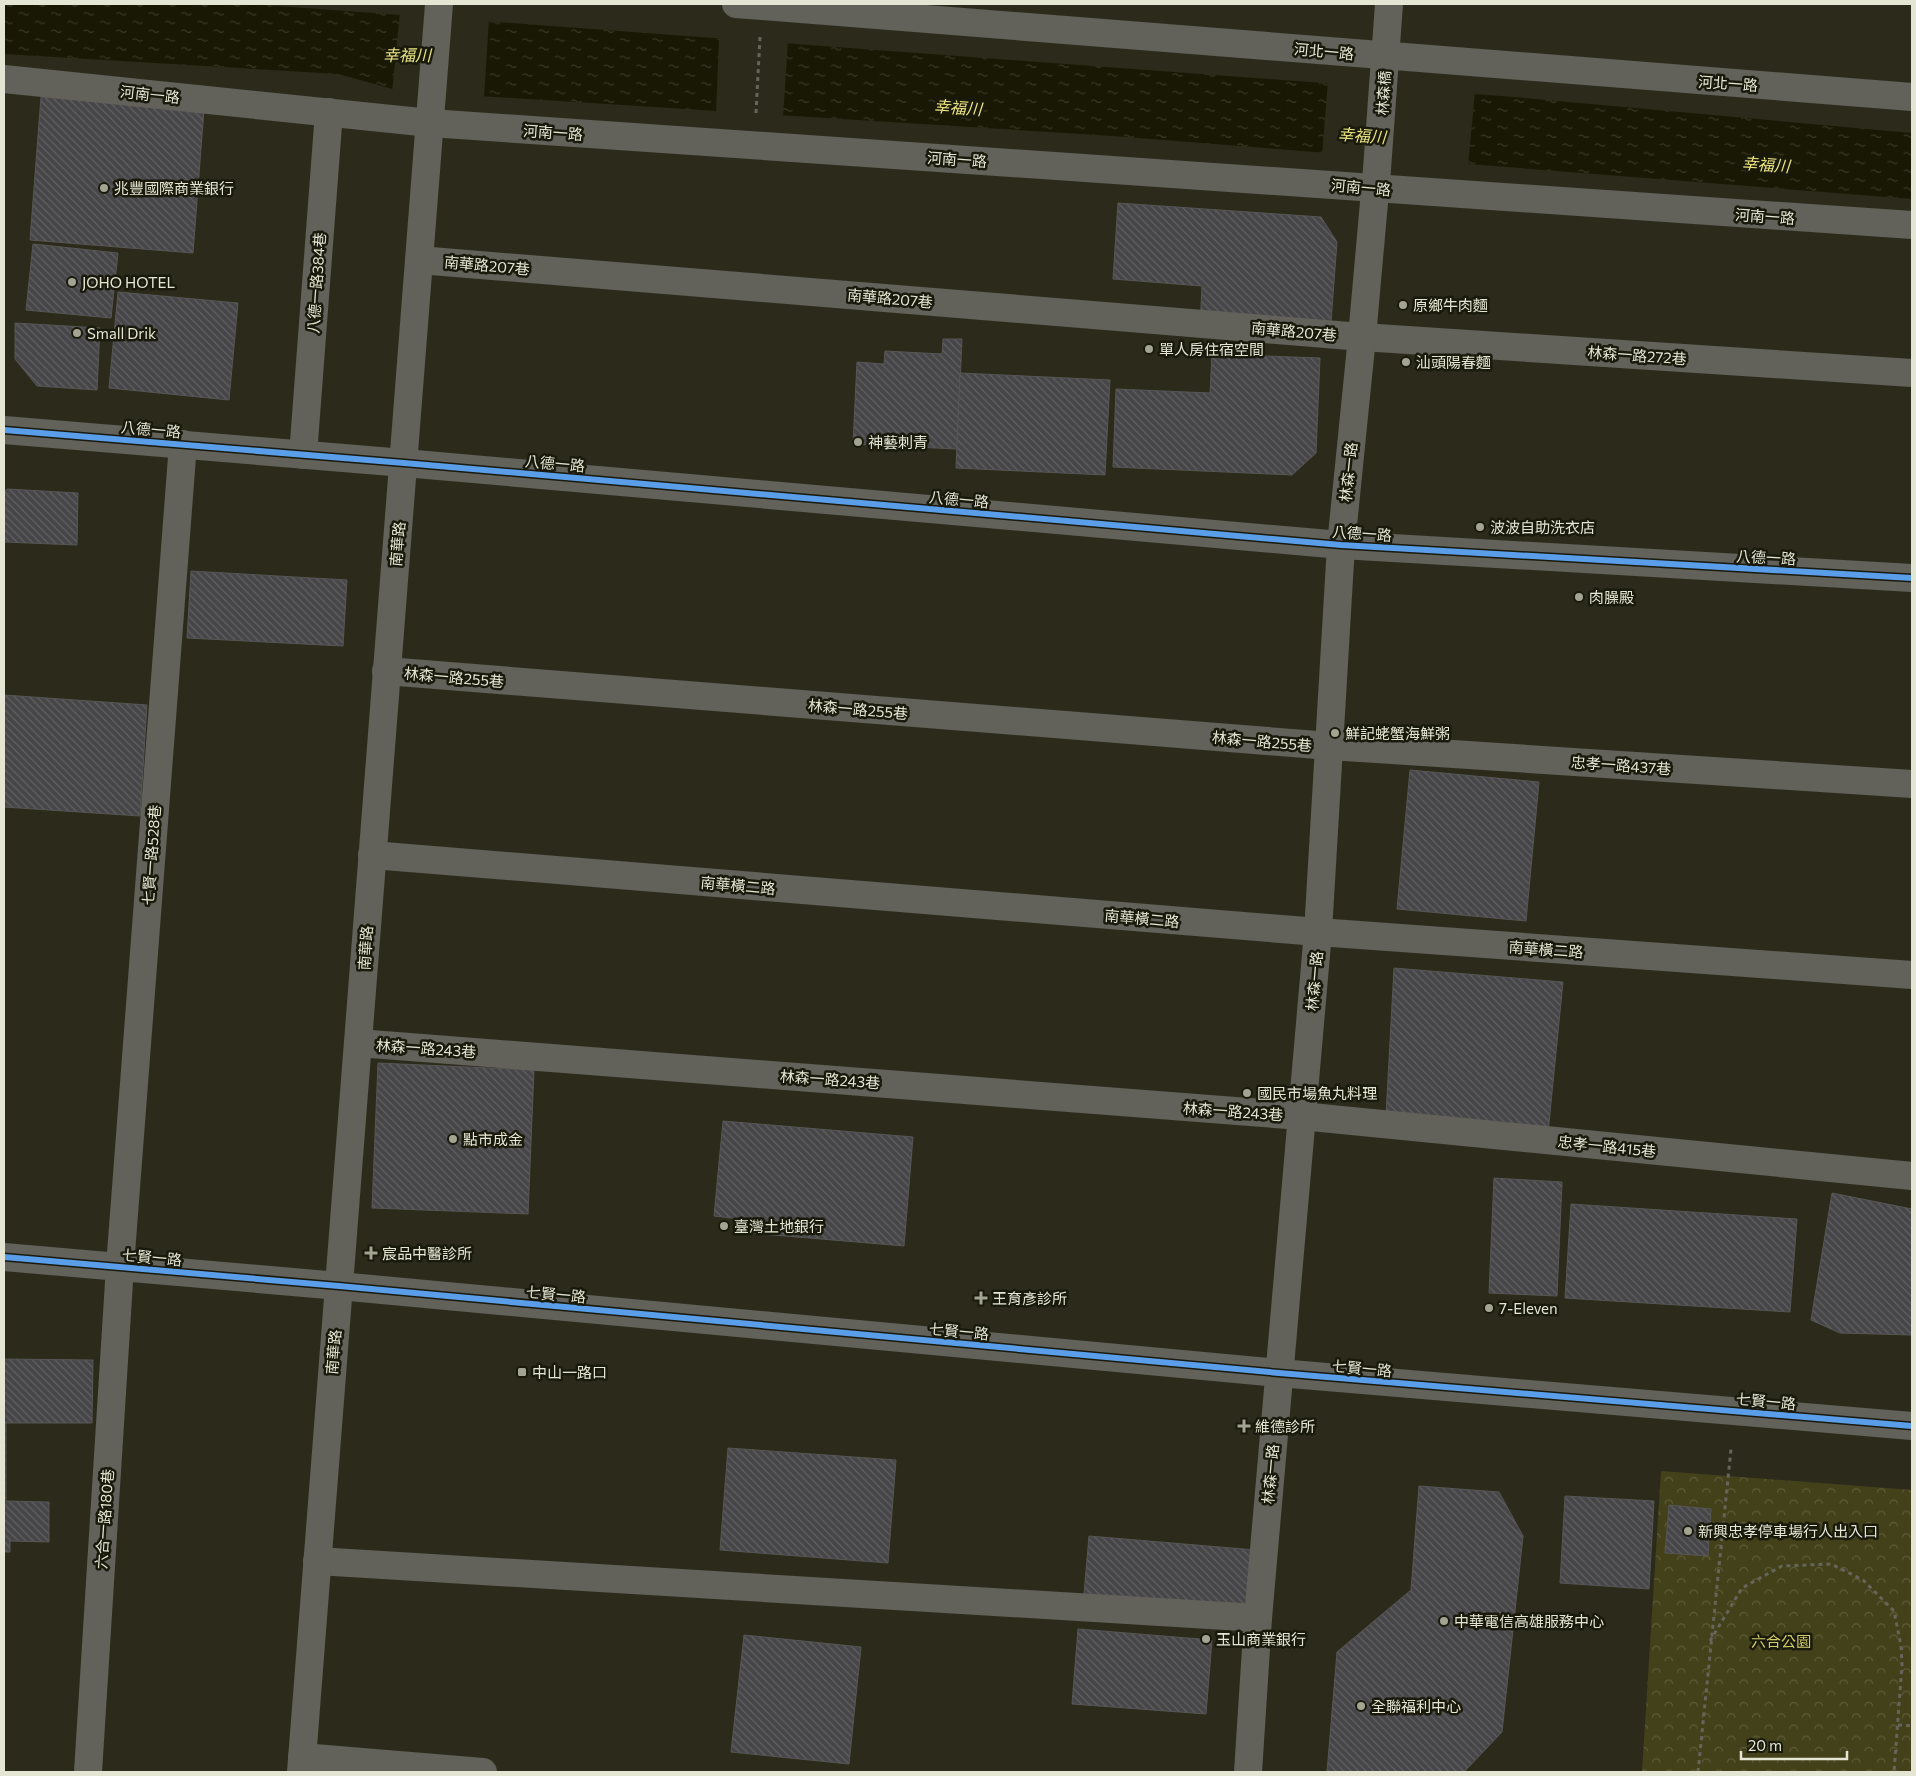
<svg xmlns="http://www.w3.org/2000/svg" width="1916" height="1776" viewBox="0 0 1916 1776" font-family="Commissioner,'Noto Sans TC',sans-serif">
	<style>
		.park { fill: url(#park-crowns) }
		.water { fill: url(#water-ripples) }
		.pier { fill: #2c2b1b }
		.building { fill: url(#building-back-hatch); stroke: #565655 }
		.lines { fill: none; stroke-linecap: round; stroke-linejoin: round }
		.path { stroke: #65655c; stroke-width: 3; stroke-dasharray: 4 4; stroke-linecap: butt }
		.minor { stroke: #62615a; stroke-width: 28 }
		.cycleway-casing { stroke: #19190c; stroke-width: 9 }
		.cycleway { stroke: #5a9eea; stroke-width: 6 }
		.poi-dot { fill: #a4a493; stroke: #19190c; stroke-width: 2 }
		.labels { text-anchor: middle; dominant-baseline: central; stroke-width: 5; stroke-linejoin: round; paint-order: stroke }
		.street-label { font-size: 15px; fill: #e5e5d3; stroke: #19190c }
		.poi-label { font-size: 15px; fill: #e5e5d3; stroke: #19190c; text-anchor: start }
		.park-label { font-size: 15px; fill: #d3cd6a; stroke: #19190c }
		.water-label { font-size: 16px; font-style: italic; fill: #ebe682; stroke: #19190c }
	</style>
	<defs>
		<pattern id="park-crowns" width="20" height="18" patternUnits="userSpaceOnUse" patternTransform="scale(1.25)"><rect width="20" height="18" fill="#434119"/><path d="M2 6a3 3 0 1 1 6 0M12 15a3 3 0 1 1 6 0" fill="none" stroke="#5e5c3a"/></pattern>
		<pattern id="water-ripples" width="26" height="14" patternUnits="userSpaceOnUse" patternTransform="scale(1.25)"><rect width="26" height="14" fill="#191804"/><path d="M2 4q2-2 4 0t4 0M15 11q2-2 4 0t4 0" fill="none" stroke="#3a3928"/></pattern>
		<pattern id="building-back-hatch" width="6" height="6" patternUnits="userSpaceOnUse" patternTransform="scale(1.25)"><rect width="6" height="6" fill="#464649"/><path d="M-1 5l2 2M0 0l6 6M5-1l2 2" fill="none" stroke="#616162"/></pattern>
	</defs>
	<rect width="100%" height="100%" fill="#2c2b1b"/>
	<polygon class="park" points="1661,1471 1912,1490 1912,1772 1642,1772"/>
	<polygon class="water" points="4,4 252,4 1514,97 1912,133 1912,199 1112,136 400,91 338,74 4,54"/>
	<g class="pier">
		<polygon points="400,12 489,19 484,99 400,94 392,92"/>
		<polygon points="719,36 788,42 783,117 716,113"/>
		<polygon points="1328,81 1475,92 1468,166 1322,155"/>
	</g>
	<g class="building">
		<polygon points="41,97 204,109 193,253 30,240"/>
		<polygon points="1118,203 1321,217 1337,242 1330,335 1200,326 1202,286 1113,279"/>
		<polygon points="33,244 118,253 111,318 26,310"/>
		<polygon points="118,292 238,303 229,400 109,388"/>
		<polygon points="15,323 100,328 97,390 37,386 15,359"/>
		<polygon points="943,339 962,339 957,449 853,444 857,362 884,364 885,351 942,354"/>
		<polygon points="1212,354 1320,358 1316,453 1292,475 1113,467 1116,389 1210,393"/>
		<polygon points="960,373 1110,380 1105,475 956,468"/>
		<polygon points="7,489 78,493 77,545 4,542 4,492"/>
		<polygon points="191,571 347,580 343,646 187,638"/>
		<polygon points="4,695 147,705 140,816 4,807"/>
		<polygon points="1410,770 1539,782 1526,921 1397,909"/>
		<polygon points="1394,968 1563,982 1548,1133 1386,1115"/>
		<polygon points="378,1063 534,1070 528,1214 372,1208"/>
		<polygon points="723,1121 913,1137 904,1246 738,1232 739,1219 714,1216"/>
		<polygon points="1494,1178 1562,1182 1557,1296 1489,1293"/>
		<polygon points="1832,1193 1912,1209 1912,1335 1840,1333 1811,1320"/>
		<polygon points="1571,1204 1797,1219 1790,1312 1565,1298"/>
		<polygon points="4,1359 93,1360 92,1423 6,1423 6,1501 49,1502 49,1542 10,1541 10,1552 4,1552"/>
		<polygon points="728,1448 896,1460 888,1563 720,1550"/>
		<polygon points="1419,1486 1499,1492 1523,1536 1502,1732 1464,1772 1327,1772 1337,1652 1411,1590"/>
		<polygon points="1565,1496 1654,1501 1649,1589 1560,1583"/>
		<polygon points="1669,1505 1711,1509 1708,1556 1665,1553"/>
		<polygon points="1089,1536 1255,1550 1250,1608 1084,1594"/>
		<polygon points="1078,1629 1212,1640 1206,1714 1072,1704"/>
		<polygon points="744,1635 861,1647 849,1764 731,1752"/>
	</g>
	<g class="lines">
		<g class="path">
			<polyline points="756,113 760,37"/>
			<polyline points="1710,1641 1742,1588 1782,1566 1831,1564 1863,1580 1894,1611 1901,1646 1902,1665 1894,1772"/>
			<polyline points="1898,1725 1912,1726"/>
			<polyline points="1698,1772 1731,1449"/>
		</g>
		<g class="minor">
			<polyline points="736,4 1912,97"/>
			<polyline points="4,79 430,123 1912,225"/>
			<polyline points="419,260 1362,337 1912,373"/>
			<polyline points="4,430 404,463 1341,545 1912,578"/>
			<polyline points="303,455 329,112"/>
			<polyline points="386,671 1330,746 1912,784"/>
			<polyline points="372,855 1318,932 1912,975"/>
			<polyline points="358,1043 1301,1116 1912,1176"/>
			<polyline points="4,1257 339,1286 1279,1373 1912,1426"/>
			<polyline points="317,1561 1258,1618"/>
			<polyline points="302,1757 483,1772"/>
			<polyline points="88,1772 120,1266 183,444"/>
			<polyline points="301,1772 439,4"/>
			<polyline points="1248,1772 1258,1618 1318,932 1341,545 1362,337 1377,169 1389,4"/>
		</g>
		<g class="cycleway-casing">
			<g id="cycleway">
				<polyline points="4,430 404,463 1341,545 1912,578"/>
				<polyline points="4,1257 339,1286 1279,1373 1912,1426"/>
			</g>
		</g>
		<use href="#cycleway" class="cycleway"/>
	</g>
	<g class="poi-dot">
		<circle cx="104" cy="188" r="5"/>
		<circle cx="72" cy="282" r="5"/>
		<circle cx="1403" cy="305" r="5"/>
		<circle cx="77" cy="333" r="5"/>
		<circle cx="1149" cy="349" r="5"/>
		<circle cx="1406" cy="362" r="5"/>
		<circle cx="858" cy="442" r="5"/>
		<circle cx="1480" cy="527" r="5"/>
		<circle cx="1579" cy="597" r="5"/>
		<circle cx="1335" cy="733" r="5"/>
		<circle cx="1247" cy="1093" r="5"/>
		<circle cx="453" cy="1139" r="5"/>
		<circle cx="724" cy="1226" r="5"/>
		<path d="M368.5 1245.5h5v5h5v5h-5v5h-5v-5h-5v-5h5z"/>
		<path d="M978.5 1290.5h5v5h5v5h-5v5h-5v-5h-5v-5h5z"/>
		<circle cx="1489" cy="1308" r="5"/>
		<rect x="517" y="1367" width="10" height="10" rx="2.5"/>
		<path d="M1241.5 1418.5h5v5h5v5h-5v5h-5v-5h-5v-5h5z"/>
		<circle cx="1688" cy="1531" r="5"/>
		<circle cx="1444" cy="1621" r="5"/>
		<circle cx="1206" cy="1639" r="5"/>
		<circle cx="1361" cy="1706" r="5"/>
	</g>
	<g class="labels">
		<g class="street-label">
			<text transform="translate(1324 51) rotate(5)">河北一路</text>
			<text transform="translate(1728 83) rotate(4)">河北一路</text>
			<text transform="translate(1383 93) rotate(-86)">林森橋</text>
			<text transform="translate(150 94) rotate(6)">河南一路</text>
			<text transform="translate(553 132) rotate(4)">河南一路</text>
			<text transform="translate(957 159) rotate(4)">河南一路</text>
			<text transform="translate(1361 187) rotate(5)">河南一路</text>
			<text transform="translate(1765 216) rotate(4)">河南一路</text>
			<text transform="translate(487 265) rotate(5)">南華路207巷</text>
			<text transform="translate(316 283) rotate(-86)">八德一路384巷</text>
			<text transform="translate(890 298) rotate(5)">南華路207巷</text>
			<text transform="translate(1294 331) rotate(5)">南華路207巷</text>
			<text transform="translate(1637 355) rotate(4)">林森一路272巷</text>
			<text transform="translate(151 429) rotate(5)">八德一路</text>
			<text transform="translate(555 463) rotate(5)">八德一路</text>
			<text transform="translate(1348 472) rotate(-84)">林森一路</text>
			<text transform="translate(959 499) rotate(5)">八德一路</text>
			<text transform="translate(1362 533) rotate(4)">八德一路</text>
			<text transform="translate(397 544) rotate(-85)">南華路</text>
			<text transform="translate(1766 557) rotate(3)">八德一路</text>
			<text transform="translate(454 677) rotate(5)">林森一路255巷</text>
			<text transform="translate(858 709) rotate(5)">林森一路255巷</text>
			<text transform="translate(1262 741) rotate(5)">林森一路255巷</text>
			<text transform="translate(1621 765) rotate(4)">忠孝一路437巷</text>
			<text transform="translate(151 855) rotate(-86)">七賢一路528巷</text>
			<text transform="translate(738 885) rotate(5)">南華橫二路</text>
			<text transform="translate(1142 918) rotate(5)">南華橫二路</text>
			<text transform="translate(365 948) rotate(-86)">南華路</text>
			<text transform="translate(1546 949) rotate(4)">南華橫二路</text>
			<text transform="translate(1314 981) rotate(-85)">林森一路</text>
			<text transform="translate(426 1048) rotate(4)">林森一路243巷</text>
			<text transform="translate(830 1079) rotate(4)">林森一路243巷</text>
			<text transform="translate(1233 1111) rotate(4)">林森一路243巷</text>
			<text transform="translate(1607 1146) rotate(6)">忠孝一路415巷</text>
			<text transform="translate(152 1257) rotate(5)">七賢一路</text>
			<text transform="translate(556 1294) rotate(5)">七賢一路</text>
			<text transform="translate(959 1331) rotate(5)">七賢一路</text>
			<text transform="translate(333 1352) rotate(-85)">南華路</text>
			<text transform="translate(1362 1368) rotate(5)">七賢一路</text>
			<text transform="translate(1766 1401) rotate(5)">七賢一路</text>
			<text transform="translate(1270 1474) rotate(-85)">林森一路</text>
			<text transform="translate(104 1519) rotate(-86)">六合一路180巷</text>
		</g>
		<g class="poi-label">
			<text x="114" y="188">兆豐國際商業銀行</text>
			<text x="82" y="282">JOHO HOTEL</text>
			<text x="1413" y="305">原鄉牛肉麵</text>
			<text x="87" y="333">Small Drik</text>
			<text x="1159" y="349">單人房住宿空間</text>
			<text x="1416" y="362">汕頭陽春麵</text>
			<text x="868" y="442">神藝刺青</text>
			<text x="1490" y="527">波波自助洗衣店</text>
			<text x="1589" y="597">肉臊殿</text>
			<text x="1345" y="733">鮮記蛯蟹海鮮粥</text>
			<text x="1257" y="1093">國民市場魚丸料理</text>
			<text x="463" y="1139">點市成金</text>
			<text x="734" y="1226">臺灣土地銀行</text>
			<text x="382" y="1253">宸品中醫診所</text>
			<text x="992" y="1298">王育彥診所</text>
			<text x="1499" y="1308">7-Eleven</text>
			<text x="532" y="1372">中山一路口</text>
			<text x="1255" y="1426">維德診所</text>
			<text x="1698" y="1531">新興忠孝停車場行人出入口</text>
			<text x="1454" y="1621">中華電信高雄服務中心</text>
			<text x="1216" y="1639">玉山商業銀行</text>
			<text x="1371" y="1706">全聯福利中心</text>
		</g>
		<g class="park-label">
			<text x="1781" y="1641">六合公園</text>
		</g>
		<g class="water-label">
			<text x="407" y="54">幸福川</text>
			<text transform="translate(958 107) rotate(4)">幸福川</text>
			<text transform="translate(1362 135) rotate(4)">幸福川</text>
			<text transform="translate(1766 164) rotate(4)">幸福川</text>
		</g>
	</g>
	<rect width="1916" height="1776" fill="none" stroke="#e5e5d3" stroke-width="10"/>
	<path d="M1741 1751v8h106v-8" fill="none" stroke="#e5e5d3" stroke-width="2.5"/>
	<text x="1748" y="1751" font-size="15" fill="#e5e5d3" stroke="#19190c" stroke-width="4" paint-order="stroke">20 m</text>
</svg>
